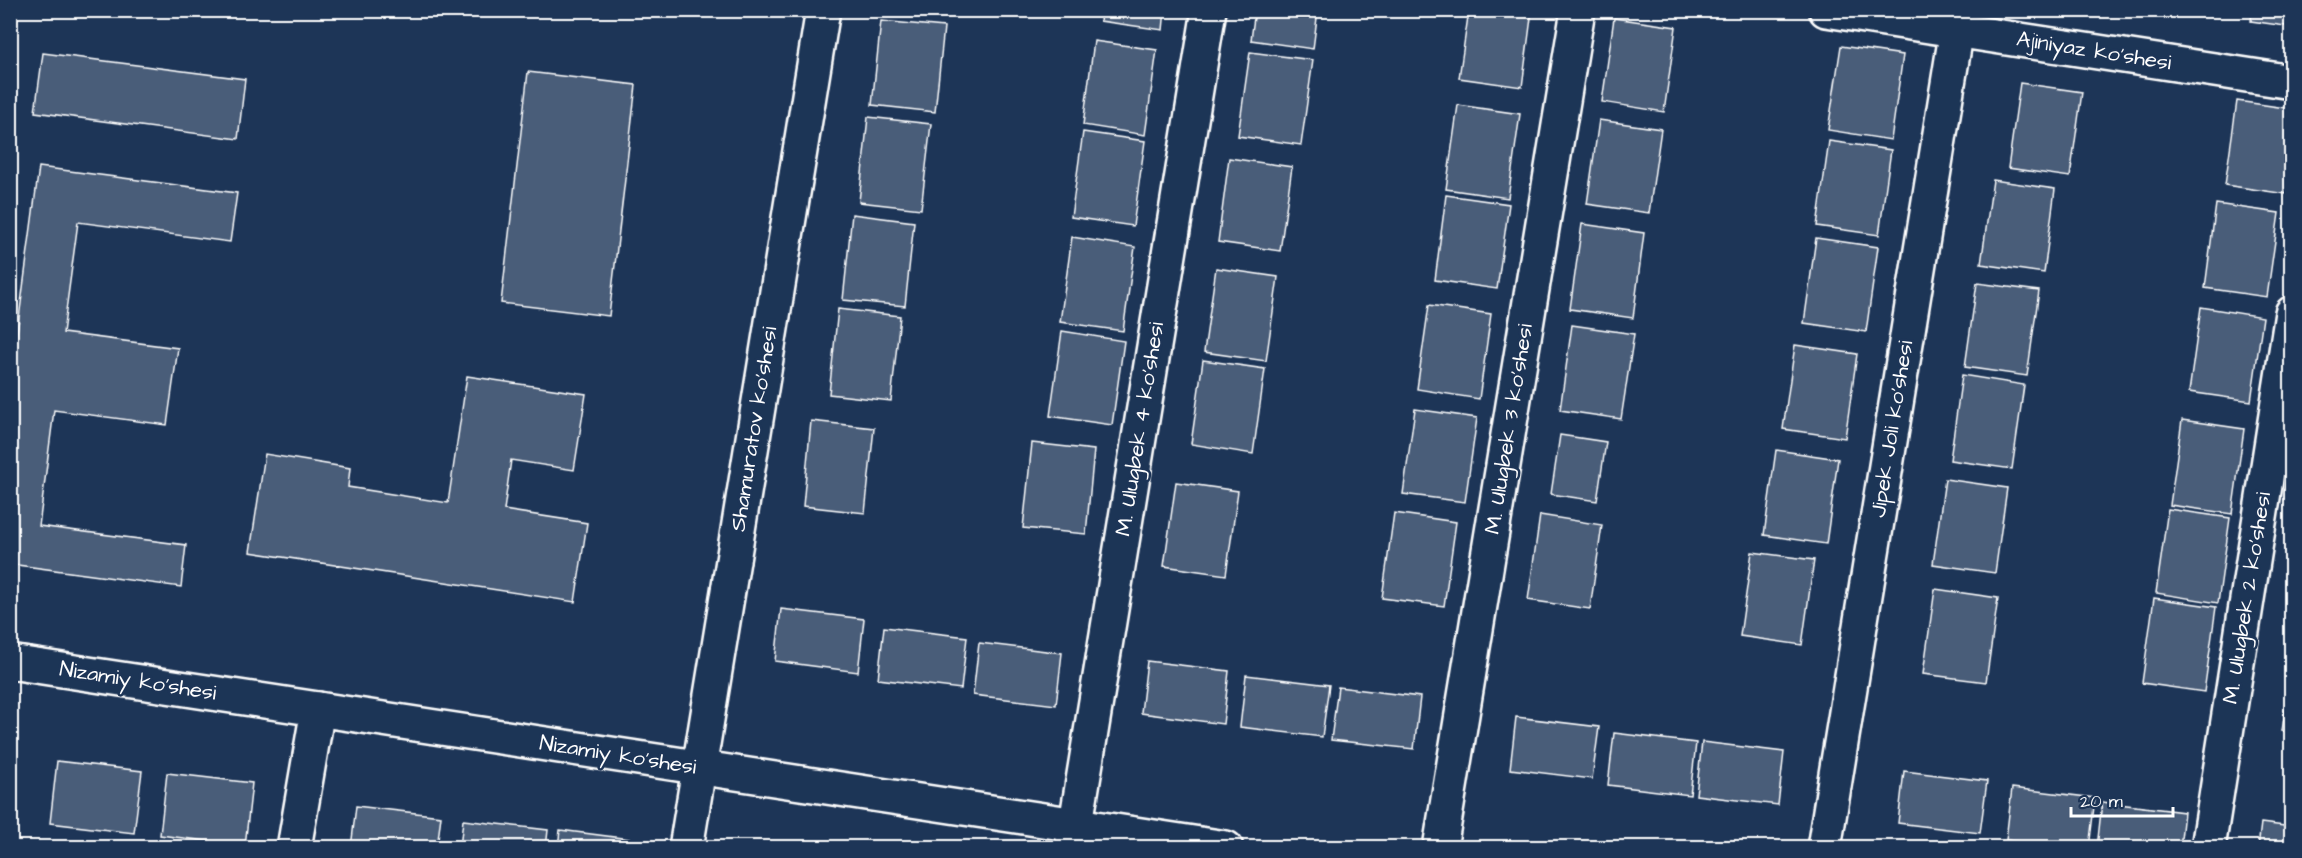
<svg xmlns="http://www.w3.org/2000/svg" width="2302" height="858" viewBox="0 0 2302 858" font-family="'Architects Daughter',sans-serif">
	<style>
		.building { fill: #4a5d79; stroke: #fff; stroke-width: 1.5 }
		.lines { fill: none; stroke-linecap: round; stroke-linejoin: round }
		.minor-casing { stroke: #fff; stroke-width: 38 }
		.minor { stroke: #1d3557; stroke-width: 33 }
		.labels { text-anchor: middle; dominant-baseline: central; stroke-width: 5; stroke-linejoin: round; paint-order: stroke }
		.street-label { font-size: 22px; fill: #fff; stroke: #1d3557 }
	</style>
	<rect width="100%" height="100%" fill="#1d3557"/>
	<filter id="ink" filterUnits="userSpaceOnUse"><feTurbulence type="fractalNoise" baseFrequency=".0167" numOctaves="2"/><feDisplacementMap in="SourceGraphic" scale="12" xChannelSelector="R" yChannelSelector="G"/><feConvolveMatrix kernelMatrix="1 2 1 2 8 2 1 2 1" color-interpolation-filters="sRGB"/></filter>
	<g filter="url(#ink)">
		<g class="building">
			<polygon points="1102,10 1165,10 1163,30 1100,21"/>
			<polygon points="1255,10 1318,10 1313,49 1251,40"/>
			<polygon points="1469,10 1532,10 1522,87 1459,78"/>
			<polygon points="2252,10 2292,10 2292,27 2251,21"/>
			<polygon points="1614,18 1676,27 1664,112 1602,102"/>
			<polygon points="881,21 944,27 935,112 872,105"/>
			<polygon points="1094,41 1157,50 1145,135 1083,125"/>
			<polygon points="1841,46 1903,55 1891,140 1828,130"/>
			<polygon points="1250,52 1313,60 1301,145 1238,136"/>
			<polygon points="43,53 245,79 238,139 35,112"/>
			<polygon points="528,72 636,85 609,316 501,303"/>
			<polygon points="2020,83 2082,92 2070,177 2008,168"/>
			<polygon points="2237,101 2292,109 2292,158 2286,194 2225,185"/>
			<polygon points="1458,105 1520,114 1508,198 1446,189"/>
			<polygon points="868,117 931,124 921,209 859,202"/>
			<polygon points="1599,120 1661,129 1649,213 1587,204"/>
			<polygon points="1083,132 1145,141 1133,226 1071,217"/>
			<polygon points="1829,141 1891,150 1879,235 1817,226"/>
			<polygon points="1229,158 1292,167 1280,251 1218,242"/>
			<polygon points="39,167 237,193 230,242 78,222 63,333 178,348 167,425 54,410 39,526 186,545 181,587 10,564 10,386"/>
			<polygon points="1993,180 2055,189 2044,273 1981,264"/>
			<polygon points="1446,195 1509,204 1497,289 1435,280"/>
			<polygon points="2216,204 2279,213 2267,297 2205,288"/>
			<polygon points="852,214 914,222 905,306 843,300"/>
			<polygon points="1582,224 1644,233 1633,318 1570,309"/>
			<polygon points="1072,237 1135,247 1123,331 1060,322"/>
			<polygon points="1816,238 1878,247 1866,332 1804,323"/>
			<polygon points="1216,268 1278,277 1266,361 1204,352"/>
			<polygon points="1977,283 2039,291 2027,376 1965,367"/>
			<polygon points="1429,305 1491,314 1479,399 1417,389"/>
			<polygon points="2201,307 2263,317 2251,401 2189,392"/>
			<polygon points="838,309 900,316 891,401 829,394"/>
			<polygon points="1572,325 1634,334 1621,419 1560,410"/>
			<polygon points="1062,331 1124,341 1112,425 1050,416"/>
			<polygon points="1795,345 1857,354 1845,438 1783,429"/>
			<polygon points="1203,360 1265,369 1253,454 1191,444"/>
			<polygon points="1962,375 2024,385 2012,469 1950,460"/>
			<polygon points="467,376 586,394 574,470 511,460 504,510 587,523 575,602 250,552 265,454 350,468 348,487 448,503"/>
			<polygon points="1415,409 1477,418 1465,502 1403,494"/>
			<polygon points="2182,420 2244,429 2232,514 2170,505"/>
			<polygon points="811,421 874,428 865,513 803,506"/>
			<polygon points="1560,435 1606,442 1597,501 1551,494"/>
			<polygon points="1032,443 1094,450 1086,534 1023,528"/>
			<polygon points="1776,450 1838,459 1826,544 1764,535"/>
			<polygon points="1945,479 2007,488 1995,573 1933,564"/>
			<polygon points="1176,482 1238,491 1226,575 1164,566"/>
			<polygon points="2168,509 2230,518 2218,603 2156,593"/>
			<polygon points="1394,513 1456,522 1444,606 1382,598"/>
			<polygon points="1540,515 1602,525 1590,609 1528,600"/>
			<polygon points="1752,552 1814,560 1802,645 1740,636"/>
			<polygon points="1935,589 1998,598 1986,682 1923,674"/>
			<polygon points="2154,598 2216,607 2204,692 2142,683"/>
			<polygon points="781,609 864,619 858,672 775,661"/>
			<polygon points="884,627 967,637 961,689 878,679"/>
			<polygon points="979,643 1062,653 1056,705 973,695"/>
			<polygon points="1147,661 1229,671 1223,724 1141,713"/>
			<polygon points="2292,663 2292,732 2282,731"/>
			<polygon points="1246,675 1329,685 1322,737 1240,727"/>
			<polygon points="1338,687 1420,697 1414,749 1331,740"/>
			<polygon points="1516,717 1599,727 1592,779 1510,769"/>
			<polygon points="1614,733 1696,743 1690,795 1608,785"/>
			<polygon points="1702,742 1784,752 1778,805 1696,795"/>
			<polygon points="57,761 142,771 134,833 50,823"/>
			<polygon points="1904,771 1987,781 1980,833 1898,823"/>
			<polygon points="167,773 252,783 245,846 160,835"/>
			<polygon points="2012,788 2095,798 2089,848 2064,848 2006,840"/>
			<polygon points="2102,802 2184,812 2180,848 2097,848"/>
			<polygon points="356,806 441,816 437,848 351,848"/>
			<polygon points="463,820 548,830 546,848 460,848"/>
			<polygon points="2261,823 2292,827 2292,848 2258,848"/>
			<polygon points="560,830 645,841 644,848 558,848"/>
		</g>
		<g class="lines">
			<g class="minor-casing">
				<g id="minor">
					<polyline points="1826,10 2292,82"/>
					<polyline points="10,662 1226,848"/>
					<polyline points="294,848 318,709"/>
					<polyline points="686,848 823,10"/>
					<polyline points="1072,848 1209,10"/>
					<polyline points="1440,848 1578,10"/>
					<polyline points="1824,848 1960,10"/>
					<polyline points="2208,848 2292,313"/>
				</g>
			</g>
			<use href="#minor" class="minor"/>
		</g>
	</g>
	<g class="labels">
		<g class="street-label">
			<text transform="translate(2094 51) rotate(9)">Ajiniyaz ko'shesi</text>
			<text transform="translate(754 429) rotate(-81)">Shamuratov ko'shesi</text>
			<text transform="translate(1140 429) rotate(-81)">M. Ulugbek 4 ko'shesi</text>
			<text transform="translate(1509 429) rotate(-81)">M. Ulugbek 3 ko'shesi</text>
			<text transform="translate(1892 429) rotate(-81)">Jipek Joli ko'shesi</text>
			<text transform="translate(2247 598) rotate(-81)">M. Ulugbek 2 ko'shesi</text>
			<text transform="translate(138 681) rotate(9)">Nizamiy ko'shesi</text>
			<text transform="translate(618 755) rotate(9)">Nizamiy ko'shesi</text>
		</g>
	</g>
	<rect width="2302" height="858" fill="none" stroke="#1d3557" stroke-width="36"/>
	<rect x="18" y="18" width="2266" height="822" fill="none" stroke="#fff" stroke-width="2" filter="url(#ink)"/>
	<path d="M2071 807v9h102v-9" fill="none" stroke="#ffffff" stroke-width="3"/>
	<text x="2080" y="807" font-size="18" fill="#ffffff" stroke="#1d3557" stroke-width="4.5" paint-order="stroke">20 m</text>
</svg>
